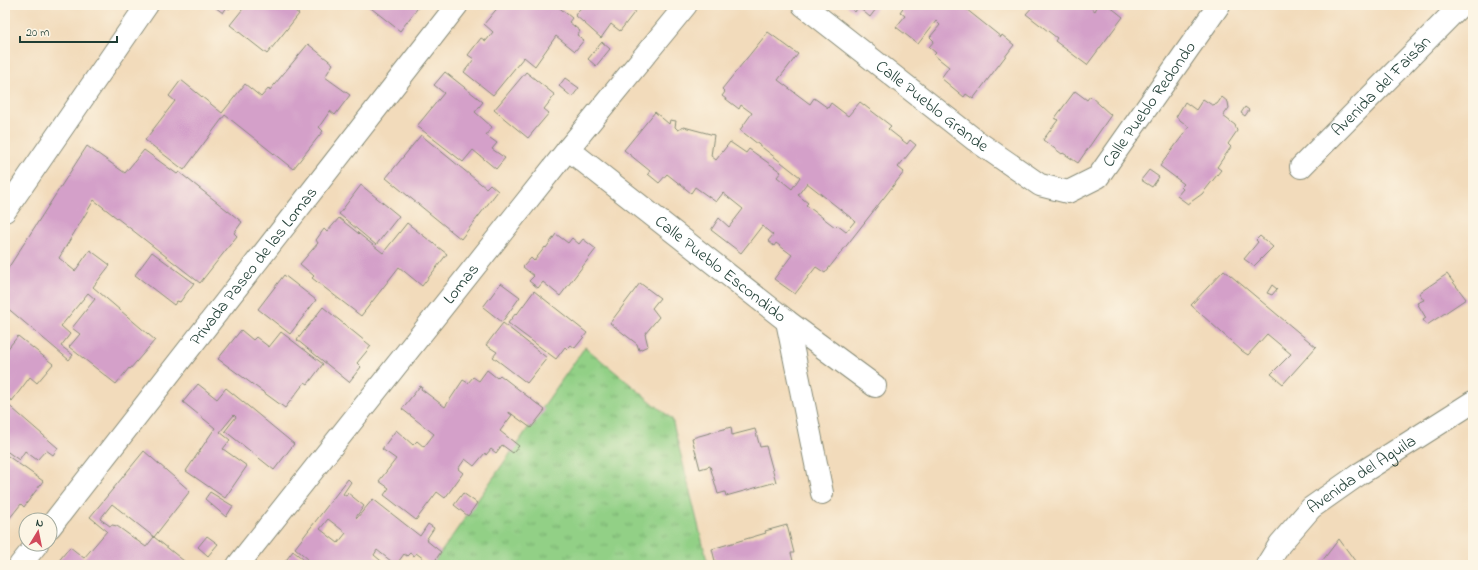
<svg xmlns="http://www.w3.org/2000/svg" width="1478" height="570" viewBox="0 0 1478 570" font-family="'Indie Flower',sans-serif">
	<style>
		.grass { fill: url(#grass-tufts); stroke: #58865d }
		.building { fill: #d4a0c9; fill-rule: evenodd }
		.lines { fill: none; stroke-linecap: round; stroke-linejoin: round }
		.minor-casing { stroke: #888c78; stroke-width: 24 }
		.minor { stroke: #fff; stroke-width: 22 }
		.labels { text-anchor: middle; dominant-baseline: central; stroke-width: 3; stroke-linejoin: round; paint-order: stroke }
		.street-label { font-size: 17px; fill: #1f3d34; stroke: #fcf5e5 }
	</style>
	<defs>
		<pattern id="grass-tufts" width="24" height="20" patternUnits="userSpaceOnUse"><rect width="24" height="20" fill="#92d086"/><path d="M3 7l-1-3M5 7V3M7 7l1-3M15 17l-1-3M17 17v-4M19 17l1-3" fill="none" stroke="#77aa6e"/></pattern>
	</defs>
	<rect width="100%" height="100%" fill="#fcf5e5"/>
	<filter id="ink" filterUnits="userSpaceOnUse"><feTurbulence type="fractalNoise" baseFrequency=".025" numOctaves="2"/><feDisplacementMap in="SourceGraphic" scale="8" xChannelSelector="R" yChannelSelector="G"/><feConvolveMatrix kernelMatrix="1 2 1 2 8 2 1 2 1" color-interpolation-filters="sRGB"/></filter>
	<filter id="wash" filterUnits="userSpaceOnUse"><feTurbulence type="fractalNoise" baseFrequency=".012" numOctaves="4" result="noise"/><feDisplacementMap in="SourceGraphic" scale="16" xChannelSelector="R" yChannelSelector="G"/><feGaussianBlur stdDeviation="0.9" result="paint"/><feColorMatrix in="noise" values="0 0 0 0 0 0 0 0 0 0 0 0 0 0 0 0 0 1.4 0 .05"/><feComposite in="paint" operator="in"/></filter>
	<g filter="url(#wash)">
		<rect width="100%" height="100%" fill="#f2dbbb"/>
		<polygon class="grass" points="585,347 672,419 708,565 432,565"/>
		<g id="blocks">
			<g class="building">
				<polygon points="212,5 232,5 229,9 227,7 223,13"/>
				<polygon points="246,5 287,5 299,14 267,54 230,25"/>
				<polygon points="367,5 420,5 400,31"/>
				<polygon points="500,5 556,5 572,18 569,22 580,31 577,35 584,40 575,51 556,36 535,66 524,57 493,95 464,72 474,59 468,55 481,38 486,41 493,32 484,24"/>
				<polygon points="583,5 640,5 620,31 611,24 601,38 575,15"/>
				<polygon points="846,5 879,5 870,17 858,7 855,12"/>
				<polygon points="905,5 961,5 1001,37 1002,35 1014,45 973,99 966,94 964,97 941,78 949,67 934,55 936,53 929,47 934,41 930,37 940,25 936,21 918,44 896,27 905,16 900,12"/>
				<polygon points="1034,5 1087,5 1095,11 1098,5 1103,5 1105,7 1108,5 1123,17 1087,65 1055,41 1057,38 1026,14"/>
				<path d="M 768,32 L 798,54 L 778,80 L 810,104 L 814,98 L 828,108 L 831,103 L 848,116 L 860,102 L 891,126 L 888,129 L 907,144 L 910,140 L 916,145 L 898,167 L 904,172 L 825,273 L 816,267 L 795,294 L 774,279 L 792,255 L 776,243 L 774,246 L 768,241 L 773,235 L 762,226 L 741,253 L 711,230 L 719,218 L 729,227 L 743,209 L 723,193 L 716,202 L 695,187 L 691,193 L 667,174 L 659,183 L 648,174 L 650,171 L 624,150 L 655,112 L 669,124 L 670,120 L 676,121 L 675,127 L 678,130 L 684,127 L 714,135 L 711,156 L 716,160 L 730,142 L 746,153 L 749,149 L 781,172 L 777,177 L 792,189 L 800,177 L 740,130 L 752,113 L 741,105 L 739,109 L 722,96 L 725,92 L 722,89 ZM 807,183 L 855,221 L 846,232 L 837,225 L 835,227 L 806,205 L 808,203 L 798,195 Z"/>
				<polygon points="602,42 610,49 596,66 588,59"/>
				<polygon points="308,44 333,64 325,77 350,95 335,115 330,111 319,127 323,131 293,169 225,115 184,170 145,140 175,101 169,96 181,80 222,113 245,84 261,97 269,88 270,90"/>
				<polygon points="445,72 483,102 475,112 492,127 486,135 497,143 492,149 505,158 496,169 473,150 463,162 417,126 444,93 434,85"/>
				<polygon points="526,72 555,95 544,109 549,113 528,138 494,110"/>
				<polygon points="565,78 579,88 572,97 559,86"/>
				<polygon points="1075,91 1087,100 1090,96 1111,115 1078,163 1063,153 1062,154 1043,140 1058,120 1055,118"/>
				<polygon points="1222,97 1228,102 1229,108 1223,116 1235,125 1237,131 1228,144 1231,147 1217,167 1221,170 1202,194 1188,204 1177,196 1183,189 1181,187 1184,184 1160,166 1189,127 1176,117 1185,102 1196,110 1203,99 1212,105 1217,104"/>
				<polygon points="1245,107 1249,110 1245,116 1241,113"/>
				<polygon points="421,135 486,188 490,184 498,191 461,239 386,178"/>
				<polygon points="87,146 125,173 144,150 177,174 179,172 242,222 234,233 237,236 200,283 94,200 59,258 75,271 90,250 110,265 93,287 155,340 130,369 129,368 116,384 69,347 80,334 72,328 95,299 88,293 61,326 70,334 61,346 73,355 69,360 5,306 5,273"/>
				<polygon points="1149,170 1159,177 1152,187 1141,180"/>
				<polygon points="361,185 399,216 376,245 339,214"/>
				<polygon points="339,218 383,253 407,223 447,254 422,286 399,267 361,316 312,278 314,276 300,264 318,243 316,240 324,229 327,232"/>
				<polygon points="556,234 568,243 572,238 579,244 583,239 596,249 560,296 543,282 538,288 529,281 534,276 523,267 531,258 534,261 545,247 546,248"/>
				<polygon points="1260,236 1273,247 1254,266 1244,259 1258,242 1256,240"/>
				<polygon points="152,252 194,283 180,302 177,301 174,305 135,275"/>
				<polygon points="1224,270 1316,347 1283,384 1271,374 1291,354 1267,334 1248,355 1242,351 1191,305"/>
				<polygon points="1447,274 1466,299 1427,325 1423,320 1426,318 1417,303 1424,300 1419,293"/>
				<polygon points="284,275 316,300 290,334 258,309"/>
				<polygon points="501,283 520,297 502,322 483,307"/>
				<polygon points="640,283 660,298 652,308 659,317 645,334 648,346 639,350 637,344 610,323"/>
				<polygon points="1272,285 1277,289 1272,295 1267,293"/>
				<polygon points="534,291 587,333 575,348 571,345 567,349 565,347 556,359 508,323 516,313 517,314"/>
				<polygon points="323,307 371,346 357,363 361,367 349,382 297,340"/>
				<polygon points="503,323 547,358 527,383 493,357 497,352 486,345"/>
				<polygon points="241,330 253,340 256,337 269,347 281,332 323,364 308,384 305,382 285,408 218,359"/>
				<polygon points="18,336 53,364 37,383 30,377 12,401 5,395 5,352"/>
				<polygon points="487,370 497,378 500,375 545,410 531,428 509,412 509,413 512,415 500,431 519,446 513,453 502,445 496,453 491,449 486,455 485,453 474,466 465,459 458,469 463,473 445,498 437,492 416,520 384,495 389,488 379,481 396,459 382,449 396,430 413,445 417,441 424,447 434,434 402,409 420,386 422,387 421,389 445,407 463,380 468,383 473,377 479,381"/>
				<polygon points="198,384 217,399 226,388 294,444 274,470 225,431 236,417 234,415 220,432 230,440 223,449 247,466 225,498 186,471 215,428 183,402"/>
				<polygon points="5,402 58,448 53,455 46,450 37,460 25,451 19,460 5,450"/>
				<polygon points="731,427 732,435 755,429 760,447 766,446 776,482 726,496 725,492 718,494 710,466 700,469 692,438"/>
				<path d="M 144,451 L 190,491 L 154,537 L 189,565 L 59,565 L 57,563 L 70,547 L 84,558 L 107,531 L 90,517 ZM 112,504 L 154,537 L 146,547 L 117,526 L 112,525 L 110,526 L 100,519 Z"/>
				<polygon points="5,454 43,481 24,507 21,504 5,524"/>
				<path d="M 348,479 L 351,482 L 343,494 L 346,496 L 348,493 L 364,506 L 356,517 L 357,518 L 373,499 L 420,536 L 428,524 L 434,528 L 426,540 L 441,552 L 432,565 L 416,553 L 414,556 L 410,553 L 407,556 L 404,554 L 396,565 L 377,550 L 374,555 L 386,565 L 323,565 L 321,564 L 320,565 L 315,565 L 295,548 ZM 328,519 L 346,533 L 338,543 L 320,529 Z"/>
				<polygon points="210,492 233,506 226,517 205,499"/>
				<polygon points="463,493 477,503 468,516 454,505"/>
				<polygon points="787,525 794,553 791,553 793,561 777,565 716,565 712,549 766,533 765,531"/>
				<polygon points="207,536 218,544 208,556 198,547"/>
				<polygon points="1339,539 1358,565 1319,565"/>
				<polygon points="293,551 308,563 306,565 286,565 284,563"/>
			</g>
		</g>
	</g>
	<g filter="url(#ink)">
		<use href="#blocks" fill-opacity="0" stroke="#888c78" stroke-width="1"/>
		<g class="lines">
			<g class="minor-casing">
				<g id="minor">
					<path id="s1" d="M 803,5 L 975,140 L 1040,185 L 1068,192 L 1098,177 L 1219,5"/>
					<path id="s2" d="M 568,149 L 787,321 L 875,386"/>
					<path id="s3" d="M 1301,167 L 1461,5"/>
					<polyline points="5,211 147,5"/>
					<polyline points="787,321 822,493"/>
					<path id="s4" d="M 50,527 L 457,5"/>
					<polyline points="20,565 37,544"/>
					<path id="s5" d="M 238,565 L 568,149 L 686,5"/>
					<path id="s6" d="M 1267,565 L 1280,544 L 1311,508 L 1358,475 L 1473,402"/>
				</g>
			</g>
			<use href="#minor" class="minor"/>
		</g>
	</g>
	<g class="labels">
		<g class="street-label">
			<text stroke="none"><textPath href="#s3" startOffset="114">Avenida del Faisán</textPath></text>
			<text stroke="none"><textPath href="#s1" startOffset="164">Calle Pueblo Grande</textPath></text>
			<text stroke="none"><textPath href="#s1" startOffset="449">Calle Pueblo Redondo</textPath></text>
			<text stroke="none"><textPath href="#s4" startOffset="331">Privada Paseo de las Lomas</textPath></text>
			<text stroke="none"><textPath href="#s2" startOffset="194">Calle Pueblo Escondido</textPath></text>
			<text stroke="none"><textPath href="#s5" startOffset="359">Lomas</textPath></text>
			<text stroke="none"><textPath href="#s6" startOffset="133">Avenida del Aguila</textPath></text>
		</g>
	</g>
	<rect width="1478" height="570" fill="none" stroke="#fcf5e5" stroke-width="20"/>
	<g transform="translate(38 532) rotate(10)"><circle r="19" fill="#fcf5e5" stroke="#a4ab9e"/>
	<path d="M0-3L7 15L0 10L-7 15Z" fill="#d1495b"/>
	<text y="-6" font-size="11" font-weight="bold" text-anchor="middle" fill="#1f3d34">N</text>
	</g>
	<path d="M20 36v6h97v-6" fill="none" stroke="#1f3d34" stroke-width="2"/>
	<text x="26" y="36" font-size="12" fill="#1f3d34" stroke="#fcf5e5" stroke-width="3" paint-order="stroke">20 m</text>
</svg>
